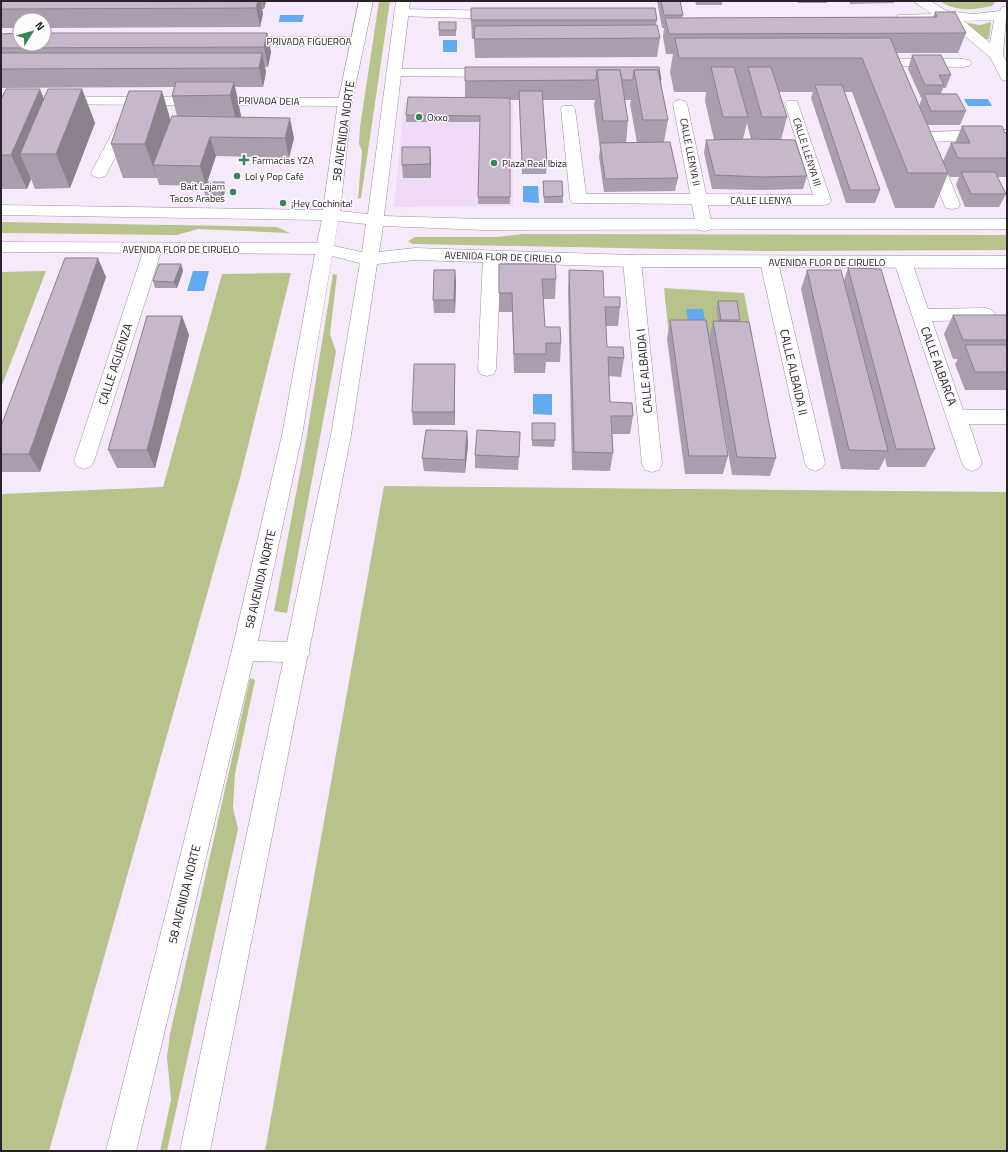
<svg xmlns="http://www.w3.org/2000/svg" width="1008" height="1152" viewBox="0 0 1008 1152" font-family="'Titillium Web',sans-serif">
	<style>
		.built { fill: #efdbf5 }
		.green { fill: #b7c38b }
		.water { fill: #62abee }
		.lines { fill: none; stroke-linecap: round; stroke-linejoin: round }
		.minor-casing { stroke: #9d8fa1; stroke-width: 1 }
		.major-casing { stroke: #9d8fa1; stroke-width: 1 }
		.minor { fill: #fff; fill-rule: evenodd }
		.major { fill: #fff; fill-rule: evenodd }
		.wall { fill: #aa9eae; fill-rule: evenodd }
		.shaded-wall { fill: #8b818d }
		.building { fill: #c6b8ca; stroke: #8b818d }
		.poi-dot { fill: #358759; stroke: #fefbfe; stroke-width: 1.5 }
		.labels { text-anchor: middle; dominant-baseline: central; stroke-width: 3; stroke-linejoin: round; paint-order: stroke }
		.far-street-label { font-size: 10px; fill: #282229; stroke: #fefbfe }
		.far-poi-label { font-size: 10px; fill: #282229; stroke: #fefbfe; text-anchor: start }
		.street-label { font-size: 12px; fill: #282229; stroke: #fefbfe }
	</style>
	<rect width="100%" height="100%" fill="#f7e9fc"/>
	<polygon class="built" points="404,103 513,103 513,206 394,207"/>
	<g class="green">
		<polygon points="379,1 390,1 361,198 358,199 362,151 359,144 360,127"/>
		<path d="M 939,1 L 996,1 L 992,6 C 973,10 957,12 939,1 Z"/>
		<polygon points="991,22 989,39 983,39 967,23 980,25"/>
		<polygon points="1,222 277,227 290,233 198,229 177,235 1,233"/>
		<polygon points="523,234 1007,235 1007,250 768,251 413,244 408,241 415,237 496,237"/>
		<polygon points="46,271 1,388 1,272"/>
		<polygon points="291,273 240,478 49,1151 1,1151 1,494 163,487 222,274"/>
		<polygon points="333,274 337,275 330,334 336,352 287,613 274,611 307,435"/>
		<polygon points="664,288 744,293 753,339 669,336"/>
		<polygon points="384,486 1007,492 1007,1151 265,1151"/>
		<polygon points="250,678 255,680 235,774 233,808 238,829 167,1151 160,1151 171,1100 167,1057 170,1034"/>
	</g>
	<g class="water">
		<polygon points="280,15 304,15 302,22 279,22"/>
		<rect x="443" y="40" width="14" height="12"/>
		<polygon points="964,99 988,99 992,106 968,106"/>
		<polygon points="523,186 538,186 539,203 523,202"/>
		<polygon points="193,271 209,271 204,291 187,291"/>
		<polygon points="686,309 703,309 706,327 689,327"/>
		<polygon points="533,394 552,394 552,415 533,414"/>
	</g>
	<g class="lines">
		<g class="minor-casing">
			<g id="minor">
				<path d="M 913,1 L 930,1 L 947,11 L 973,14 L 1000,11 L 1002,7 L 1007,6 L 1003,55 L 1007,63 L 1007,81 L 1002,80 L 990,57 L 954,27 L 941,19 L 931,22 L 898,21 L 896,18 L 898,15 L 932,14 ZM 994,20 L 990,43 L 964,21 Z"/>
				<polygon points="401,9 502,11 507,12 509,15 507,18 502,19 396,16 394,13 396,10"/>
				<polygon points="239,37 358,37 363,38 365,41 363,44 358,45 234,44 232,41 234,38"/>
				<polygon points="892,59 964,59 969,60 971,63 969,66 964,67 887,66 885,63 887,60"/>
				<polygon points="393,69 496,69 501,70 503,73 501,76 496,77 388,76 386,73 388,70"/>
				<polygon points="1,96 345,98 350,99 352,102 350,105 345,106 1,104"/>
				<polygon points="680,100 685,101 687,104 706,194 813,195 785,104 787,101 797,101 831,200 829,204 823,205 708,205 712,226 710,230 704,231 698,230 696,226 692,204 572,203 570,199 561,109 563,106 573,106 575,109 586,194 690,194 673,104 675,101"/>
				<polygon points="126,117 131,119 134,122 107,173 105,176 99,178 93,176 91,173 118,122 121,119"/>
				<polygon points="1007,130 1007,140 923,142 918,140 915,137 918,134 923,132"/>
				<polygon points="932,151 938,153 940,156 960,204 958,208 952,209 946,208 944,204 924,156 926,153"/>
				<polygon points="153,243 159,245 162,249 94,461 91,466 84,469 77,466 74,461 144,249 147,245"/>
				<polygon points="492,251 498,253 501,257 496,369 494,374 487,376 480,374 478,369 483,257 486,253"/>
				<polygon points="632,255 638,257 641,261 662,464 659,470 652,472 645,470 642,464 623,261 626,257"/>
				<polygon points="769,256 775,258 778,262 825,463 822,468 815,471 808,468 805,463 760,262 763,258"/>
				<polygon points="903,256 909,258 912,262 928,309 986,308 992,310 995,314 992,318 986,320 932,321 963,410 1007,410 1007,424 969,424 982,463 979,468 972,471 965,468 962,463 894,262 897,258"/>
			</g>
		</g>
		<g class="major-casing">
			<path id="major" d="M 359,1 L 373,1 L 352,102 L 340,211 L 368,214 L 396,1 L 410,1 L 384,216 L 484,219 L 1007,219 L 1007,229 L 484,230 L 383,226 L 379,252 L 415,248 L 632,255 L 1007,256 L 1007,268 L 632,267 L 415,260 L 377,264 L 351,435 L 309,651 L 310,653 L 307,658 L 210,1151 L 180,1151 L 283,662 L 253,661 L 136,1151 L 106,1151 L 232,650 L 282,435 L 315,254 L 1,252 L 1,242 L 317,243 L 322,220 L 1,215 L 1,205 L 323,210 L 338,102 ZM 338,221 L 366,224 L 362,252 L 334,246 ZM 332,256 L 360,263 L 331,435 L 287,642 L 258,641 L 302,435 Z"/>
		</g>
		<use href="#minor" class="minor"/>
		<use href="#major" class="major"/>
	</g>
	<g class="wall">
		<polygon points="1,1 266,1 264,9 262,9 263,14 260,27 44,28 44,20 20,20 20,28 1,28"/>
		<polygon points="471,1 646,1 471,2"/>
		<path d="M 657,1 L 680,1 L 683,15 L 682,18 L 933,17 L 935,12 L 966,33 L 958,53 L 897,53 L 919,106 L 922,98 L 921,98 L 908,69 L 912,55 L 951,75 L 946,88 L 943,88 L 941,94 L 966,111 L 960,125 L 927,125 L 943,161 L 951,143 L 955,143 L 962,126 L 1007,133 L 1007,177 L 998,177 L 1006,194 L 999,207 L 965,207 L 956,185 L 959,177 L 950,177 L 948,174 L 934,208 L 895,208 L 852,92 L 844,92 L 880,190 L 875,203 L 846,203 L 811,98 L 813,92 L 779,92 L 787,117 L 781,140 L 807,176 L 803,189 L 759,190 L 712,189 L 704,153 L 706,140 L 714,140 L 705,101 L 706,92 L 674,92 L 670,72 L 673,54 L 666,54 L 663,37 L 664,28 L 662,28 ZM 747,123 L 748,128 L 751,139 L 743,139 Z"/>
		<polygon points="695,1 722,1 722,5 696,5"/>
		<polygon points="797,1 828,1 827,3 798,3"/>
		<polygon points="849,1 895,1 894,3 850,4"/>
		<polygon points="471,20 657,20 656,25 660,38 657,57 475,58 474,39 472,39"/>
		<polygon points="456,22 456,36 439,36 439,30"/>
		<polygon points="267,33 271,52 268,67 265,67 266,72 263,87 235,87 241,116 241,117 294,138 289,158 216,156 207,182 224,182 226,189 223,197 205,197 204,190 205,186 159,185 157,177 157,178 123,178 111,144 170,120 177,116 172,96 174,87 1,88 1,34"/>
		<path d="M 659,67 L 661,80 L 661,85 L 668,120 L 664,142 L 678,178 L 675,191 L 604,192 L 599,157 L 600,149 L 594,105 L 595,100 L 543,100 L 547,161 L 546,174 L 522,174 L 519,100 L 510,100 L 510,204 L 478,204 L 480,122 L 406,122 L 406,115 L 465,98 L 465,81 ZM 625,100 L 631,100 L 630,104 L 637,143 L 626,143 L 628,121 Z"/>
		<polygon points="82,89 95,123 70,188 35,189 31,179 27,189 1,189 1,100 44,99"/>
		<polygon points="430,147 431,160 431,178 403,178 402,165"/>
		<polygon points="543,181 563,196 563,203 544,203"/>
		<polygon points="181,264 183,271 177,288 155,288 153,281"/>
		<polygon points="499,264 556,279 555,299 543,299 545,327 561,343 560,362 546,362 545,373 514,373 512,312 499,312"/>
		<polygon points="848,268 935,449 925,467 887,467 885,458 879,470 841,469 801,289 807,270 844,280"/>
		<polygon points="455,270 456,283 455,313 434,313 433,300"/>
		<polygon points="569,270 604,297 620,307 618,326 606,326 607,347 624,358 621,377 609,376 610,402 633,416 630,434 612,434 613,453 610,471 572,470 568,290"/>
		<polygon points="106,277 40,472 2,472 1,471 1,426"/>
		<polygon points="718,301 740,320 739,322 776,458 770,476 732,475 718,393 728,456 723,474 685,474 667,339 670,320 709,340 713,321 718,321 716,308"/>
		<polygon points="953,315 1007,315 1007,390 965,390 955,364 958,359 953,359 944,334"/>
		<polygon points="182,316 189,335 155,468 117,468 108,450"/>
		<polygon points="455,377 455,425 413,425 412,412"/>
		<polygon points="532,423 555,440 554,447 532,446"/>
		<polygon points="467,431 468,444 465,473 424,471 422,458"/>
		<polygon points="520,445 518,470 475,468 475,455"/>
	</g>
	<g class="shaded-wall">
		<polygon points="258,1 261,1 263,14 260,27 256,8"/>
		<polygon points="262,1 266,1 264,9"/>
		<polygon points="267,33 271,52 268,67 264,47"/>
		<polygon points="262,53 266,72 263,87 259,68"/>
		<polygon points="234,82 241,116 238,130 230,95"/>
		<polygon points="40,89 54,124 20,154 31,179 27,189 11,155"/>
		<polygon points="82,89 95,123 70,188 56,154"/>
		<polygon points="162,91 172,125 153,165 157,177 157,178 145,144"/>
		<polygon points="290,118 294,138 289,158 285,138"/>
		<polygon points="210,137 216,156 206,186 200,166"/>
		<polygon points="430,147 431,160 431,178 430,164"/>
		<polygon points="224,182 226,189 223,197 221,191"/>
		<polygon points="98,258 106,277 40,472 29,454"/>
		<polygon points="181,264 183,271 177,288 174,282"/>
		<polygon points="455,270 456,283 455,313 454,300"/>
		<polygon points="182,316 189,335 155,468 147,450"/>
		<polygon points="455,364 455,425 454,412"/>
		<polygon points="467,431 468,444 465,473 465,460"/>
	</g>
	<g class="building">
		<polygon points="1,1 258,1 256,8 1,9"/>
		<polygon points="661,1 680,1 683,15 664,15"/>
		<polygon points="471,8 655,8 657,20 471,20"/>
		<polygon points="935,12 955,12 966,33 669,34 665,18 937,17"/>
		<rect x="439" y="22" width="17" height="8"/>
		<polygon points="657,25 660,38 474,39 475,26"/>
		<polygon points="20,33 20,44 44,44 44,33 267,33 264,47 1,48 1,34"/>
		<polygon points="675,38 890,38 948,173 908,173 862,58 679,58"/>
		<polygon points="1,53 262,53 259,68 1,69"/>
		<polygon points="912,55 941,55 951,75 939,75 944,85 925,85"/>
		<polygon points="465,67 659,67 661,80 660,80 658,70 634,70 633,80 622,80 620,70 597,70 596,80 465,81"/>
		<polygon points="711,67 734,67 748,117 723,117"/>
		<polygon points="748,67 771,67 787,117 762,117"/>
		<polygon points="597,70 620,70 628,121 603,121"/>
		<polygon points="634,70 658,70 668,120 643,120"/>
		<polygon points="176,82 234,82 230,95 172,96"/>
		<polygon points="815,85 842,85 880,190 850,190"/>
		<polygon points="6,89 40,89 11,155 1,155 1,100"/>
		<polygon points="48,89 82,89 56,154 20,154"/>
		<polygon points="129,91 162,91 145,144 111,144"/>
		<polygon points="519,91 542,91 547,161 522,161"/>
		<polygon points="924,94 957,94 966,111 931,111"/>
		<polygon points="408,97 510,98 510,197 478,197 480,116 406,115"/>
		<polygon points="172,116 290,118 285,138 210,137 200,166 153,165"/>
		<polygon points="962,126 1002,126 1005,133 1007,133 1007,158 958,158 951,143 970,143"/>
		<polygon points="752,139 795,140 807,176 762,177 715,175 706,140"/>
		<polygon points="670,142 678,178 605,179 600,143"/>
		<polygon points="402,147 430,147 430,164 402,165"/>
		<polygon points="961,172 995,172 1006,194 971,194"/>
		<polygon points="543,181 562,181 563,196 544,197"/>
		<polygon points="207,182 224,182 221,191 204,190"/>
		<polygon points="65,258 98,258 29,454 1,454 1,426"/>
		<polygon points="159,264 181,264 174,282 153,281"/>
		<polygon points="499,264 555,264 556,279 542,279 545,327 560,327 561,343 546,343 546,354 514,354 512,293 499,293"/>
		<polygon points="848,268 881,269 935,449 896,449"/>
		<polygon points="434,270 455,270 454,300 433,300"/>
		<polygon points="569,270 603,271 604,297 620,297 620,307 605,307 607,347 623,347 624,358 608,357 610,402 632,403 633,416 611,416 613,453 574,452"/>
		<polygon points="807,270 841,270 888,451 849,450"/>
		<polygon points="718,301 737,301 740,320 721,320"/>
		<polygon points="953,315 1007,315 1007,340 963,340"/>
		<polygon points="147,316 182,316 147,450 108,450"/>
		<polygon points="670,320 706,320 728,456 689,456"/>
		<polygon points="713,321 749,322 776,458 737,457"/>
		<polygon points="965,345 1007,345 1007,372 975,372"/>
		<polygon points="414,364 455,364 454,412 412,412"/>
		<rect x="532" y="423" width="23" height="17"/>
		<polygon points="426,430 467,431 465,460 422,458"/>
		<polygon points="477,430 520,432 519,457 475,455"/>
	</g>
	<g class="poi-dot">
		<circle cx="419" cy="117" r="4"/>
		<path d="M242 154h4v4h4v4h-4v4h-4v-4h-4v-4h4z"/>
		<circle cx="494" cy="163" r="4"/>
		<circle cx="237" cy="176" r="4"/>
		<circle cx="233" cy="192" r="4"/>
		<circle cx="283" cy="203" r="4"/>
	</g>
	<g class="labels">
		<g class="far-street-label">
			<text x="309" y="41">PRIVADA FIGUEROA</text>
			<text transform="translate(269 101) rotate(1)">PRIVADA DEIA</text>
			<text transform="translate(690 152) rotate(79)">CALLE LLENYA II</text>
			<text transform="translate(807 152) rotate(72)">CALLE LLENYA III</text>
			<text x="761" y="200">CALLE LLENYA</text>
			<text x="181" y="249">AVENIDA FLOR DE CIRUELO</text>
			<text transform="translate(503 257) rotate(2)">AVENIDA FLOR DE CIRUELO</text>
			<text x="827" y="262">AVENIDA FLOR DE CIRUELO</text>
		</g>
		<g class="far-poi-label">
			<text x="427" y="117">Oxxo</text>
			<text x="252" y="160">Farmacias YZA</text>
			<text x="502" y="163">Plaza Real Ibiza</text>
			<text x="245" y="176">Lol y Pop Café</text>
			<text x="225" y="186" text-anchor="end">Bait Lajam<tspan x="225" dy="12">Tacos Arabes</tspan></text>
			<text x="291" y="203">¡Hey Cochinita!</text>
		</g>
		<g class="street-label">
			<text transform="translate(343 131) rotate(-82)">58 AVENIDA NORTE</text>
			<text transform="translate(115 364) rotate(-72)">CALLE AGUENZA</text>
			<text transform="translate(939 366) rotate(70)">CALLE ALBARCA</text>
			<text transform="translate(644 371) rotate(-95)">CALLE ALBAIDA I</text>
			<text transform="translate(794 372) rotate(77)">CALLE ALBAIDA II</text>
			<text transform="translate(260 579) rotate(-77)">58 AVENIDA NORTE</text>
			<text transform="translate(184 894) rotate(-76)">58 AVENIDA NORTE</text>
		</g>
	</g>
	<rect width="1008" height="1152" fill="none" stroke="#282229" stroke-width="4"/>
	<g transform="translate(32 32) rotate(53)"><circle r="19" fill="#fefbfe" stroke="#a8a4a9"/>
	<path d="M0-3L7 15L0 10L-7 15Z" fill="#358759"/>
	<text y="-6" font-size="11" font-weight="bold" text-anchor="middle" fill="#282229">N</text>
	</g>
</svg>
